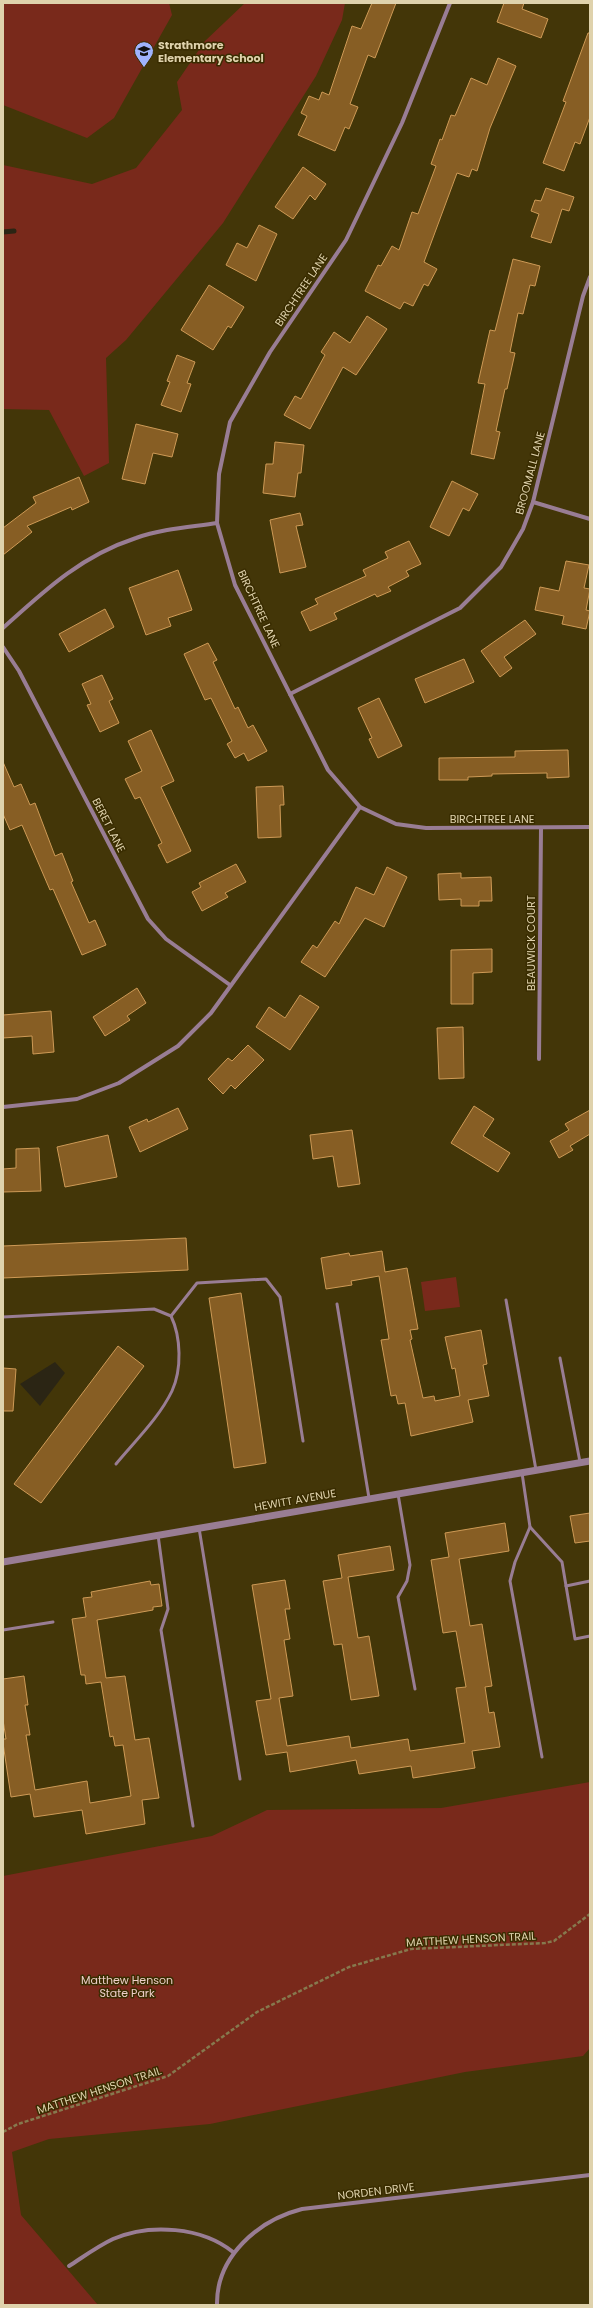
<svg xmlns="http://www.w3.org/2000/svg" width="593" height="2308" viewBox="0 0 593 2308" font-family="Poppins,sans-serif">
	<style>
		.green { fill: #79291b }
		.water { fill: #2b2514 }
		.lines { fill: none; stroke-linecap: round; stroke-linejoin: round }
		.stream { stroke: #2b2514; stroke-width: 5 }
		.building { fill: #875e24; stroke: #ce9a56 }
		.path { stroke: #86794e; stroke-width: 2.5; stroke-dasharray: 4 2; stroke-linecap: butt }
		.service { stroke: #997d94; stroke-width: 3 }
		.minor { stroke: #997d94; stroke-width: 4 }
		.tertiary { stroke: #997d94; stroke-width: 7 }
		.labels { text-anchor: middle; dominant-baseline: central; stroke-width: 3; stroke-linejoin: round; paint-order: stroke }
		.poi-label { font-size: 11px; font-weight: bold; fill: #dfd2ac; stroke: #392c00; text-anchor: start }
		.street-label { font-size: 11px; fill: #dfd2ac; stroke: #392c00 }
		.park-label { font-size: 11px; fill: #eecec8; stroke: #392c00 }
	</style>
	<rect width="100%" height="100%" fill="#433608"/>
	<g class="green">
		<polygon points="3,3 169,3 172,15 114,118 87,138 3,105"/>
		<polygon points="245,3 345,3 342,20 316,76 223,223 126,340 106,358 109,463 84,476 49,410 3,409 3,165 92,184 136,168 182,110 177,82 205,41"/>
		<polygon points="456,1277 460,1307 425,1311 421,1282"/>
		<polygon points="590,1782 590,2048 583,2056 465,2072 210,2124 49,2139 12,2152 21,2215 98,2305 3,2305 3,1876 212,1836 267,1810 441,1808"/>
	</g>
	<polygon class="water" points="55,1362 65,1373 40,1406 20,1384"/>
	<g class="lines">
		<polyline class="stream" points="3,232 14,231"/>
	</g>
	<g class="building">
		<polygon points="372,3 396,3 375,58 368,55 350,104 358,107 349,129 345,127 335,151 298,135 307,116 301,113 309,96 319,100 322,92 329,95 352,26 361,29"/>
		<polygon points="504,3 524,3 522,9 548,19 541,38 497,22"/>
		<polygon points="588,33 590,33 590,117 580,144 575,142 564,171 543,163 566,102 563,101"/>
		<polygon points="498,58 516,66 490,128 477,171 472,169 469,177 457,173 424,262 437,269 428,286 424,284 413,306 404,302 400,309 365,291 378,265 381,266 392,246 399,250 412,212 418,214 436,166 431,164 440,139 442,140 451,115 455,116 471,78 487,85"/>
		<polygon points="303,167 326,184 315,200 310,195 293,219 275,207"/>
		<polygon points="546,188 574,197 569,211 562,209 551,243 531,237 539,214 531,211 535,200 541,201"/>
		<polygon points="259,225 277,234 256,281 226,265 237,243 247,248"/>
		<polygon points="513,259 540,266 535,286 530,285 523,314 518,313 510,352 515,353 507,389 505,389 496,431 500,432 494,459 471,454 485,384 478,383 490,330 495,331"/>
		<polygon points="209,285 244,307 231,328 228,326 213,350 181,330"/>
		<polygon points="367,316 387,329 356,375 343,367 310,429 284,415 295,396 301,399 325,355 321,352 334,332 350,343"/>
		<polygon points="177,355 195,362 187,383 191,384 181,412 161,405 170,382 167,381"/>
		<polygon points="136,424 178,434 172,457 153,453 145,484 122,479"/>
		<polygon points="275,442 304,445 301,473 298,473 295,497 263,493 266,464 273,464"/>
		<polygon points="79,477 89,502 72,510 71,507 27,526 32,532 3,555 3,528 36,503 33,497"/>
		<polygon points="452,481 478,494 469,511 463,508 449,536 430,527"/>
		<polygon points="300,513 303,525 296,526 306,567 280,573 270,520"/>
		<polygon points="409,541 421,564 406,571 409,576 388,587 391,591 377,597 375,594 334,613 337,619 310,631 301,612 318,604 315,599 366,576 363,570 388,558 385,552"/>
		<polygon points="566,561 589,565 584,588 590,589 586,610 590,611 586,629 562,624 564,616 535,610 540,587 559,591"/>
		<polygon points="178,570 192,610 168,618 171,626 146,635 129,588"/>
		<polygon points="105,609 114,627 69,652 59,634"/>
		<polygon points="525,620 536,634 504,657 512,668 500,677 481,651"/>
		<polygon points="208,643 217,660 213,662 235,709 238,707 248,728 253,725 267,751 248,761 244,753 235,758 227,744 232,741 211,698 205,700 184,654"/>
		<polygon points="464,659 474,682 425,703 415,679"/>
		<polygon points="102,675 113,699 109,701 119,723 100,732 87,705 91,704 82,684"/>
		<polygon points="379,698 402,746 378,758 369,739 372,738 358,708"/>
		<polygon points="151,730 174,781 161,787 191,851 167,863 158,845 162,843 140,797 135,799 125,779 142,771 128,741"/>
		<polygon points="568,750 569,777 547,778 547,773 492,774 492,776 468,777 468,780 439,780 439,758 515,757 515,751"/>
		<polygon points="3,762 14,787 21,784 30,805 35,803 55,856 62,853 73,881 71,882 89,923 95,920 106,945 82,955 53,889 50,890 22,825 10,830 3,814"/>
		<polygon points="283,786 284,805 280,805 281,837 258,838 256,787"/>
		<polygon points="236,864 246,882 225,893 228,897 202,911 192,892 201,887 199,883"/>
		<polygon points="387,867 407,877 384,927 365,918 325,977 301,962 313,945 317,948 335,921 339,924 356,887 374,895"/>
		<polygon points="461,873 461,878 491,877 492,901 479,901 479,906 461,906 461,899 439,900 438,874"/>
		<polygon points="492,949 492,972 473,973 473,1004 451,1004 451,950"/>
		<polygon points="137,988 146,1003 127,1016 130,1020 105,1036 93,1017"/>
		<polygon points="300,995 319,1007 290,1050 256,1027 269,1007 285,1018"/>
		<polygon points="51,1011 54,1052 33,1054 32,1036 3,1038 3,1015"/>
		<polygon points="463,1027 464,1078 439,1079 437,1028"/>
		<polygon points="248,1045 264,1060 235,1089 231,1085 223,1094 208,1079 228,1058 232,1061"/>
		<polygon points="474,1106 494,1119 483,1136 510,1153 498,1172 451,1143"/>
		<polygon points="178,1108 188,1129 140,1152 129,1127 147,1119 148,1122"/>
		<polygon points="590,1110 590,1134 570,1146 573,1150 559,1158 550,1141 569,1130 565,1124"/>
		<polygon points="352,1130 360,1184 338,1187 333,1156 313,1159 310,1135"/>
		<polygon points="108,1135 117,1177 65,1187 57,1147"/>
		<polygon points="39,1148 41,1191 3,1192 3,1169 16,1168 16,1149"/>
		<polygon points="186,1238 188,1270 3,1278 3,1246"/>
		<polygon points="382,1251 385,1272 407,1268 418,1329 410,1330 412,1339 410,1340 423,1398 434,1396 435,1401 460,1396 455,1368 452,1369 445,1337 481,1330 487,1364 483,1365 489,1396 468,1400 473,1422 411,1436 405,1403 398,1404 396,1395 391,1396 381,1340 389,1339 379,1276 351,1281 352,1285 326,1289 321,1258 349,1253 350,1256"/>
		<polygon points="241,1293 266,1463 234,1468 209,1298"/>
		<polygon points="118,1346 144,1366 41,1503 14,1484"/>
		<polygon points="3,1368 16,1369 13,1411 3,1411"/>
		<polygon points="590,1513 590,1541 575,1543 570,1516"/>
		<polygon points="505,1523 509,1551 459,1559 470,1626 482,1624 492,1686 485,1687 489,1713 494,1712 500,1747 472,1751 475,1768 413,1778 411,1766 359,1774 356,1760 290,1772 287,1752 266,1755 256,1701 271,1699 252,1585 285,1580 290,1609 285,1609 290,1639 284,1640 293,1696 279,1698 287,1746 349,1736 351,1748 408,1739 410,1751 465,1743 456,1688 466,1687 456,1631 443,1633 431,1560 449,1557 445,1533"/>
		<polygon points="390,1546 394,1570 348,1577 358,1638 369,1636 379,1696 351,1700 342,1644 334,1645 323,1581 342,1578 338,1555"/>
		<polygon points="150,1581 151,1585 159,1584 162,1606 153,1607 153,1610 97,1620 106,1678 125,1676 135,1740 149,1738 159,1798 142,1800 145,1824 86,1834 82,1810 34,1817 30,1794 11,1797 3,1743 3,1739 6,1739 3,1720 3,1679 24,1676 28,1705 25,1705 30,1735 26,1735 35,1790 87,1781 90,1803 131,1796 123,1745 115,1746 113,1736 110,1737 101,1682 86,1684 85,1675 81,1675 72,1619 86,1617 83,1598 92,1597 91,1592"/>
	</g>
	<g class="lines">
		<polyline class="path" points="3,2132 18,2124 168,2076 257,2012 349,1967 411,1949 545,1943 554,1941 590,1914"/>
		<g class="service">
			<polyline points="506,1300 536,1470"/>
			<polyline points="337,1304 369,1498"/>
			<polyline points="171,1316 197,1283 266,1279 280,1297 303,1441"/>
			<path d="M 3,1317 L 154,1309 L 171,1316 C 181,1337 182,1369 172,1391 C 159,1418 135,1441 116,1464"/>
			<polyline points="560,1358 580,1462"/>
			<polyline points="522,1473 530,1527 515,1562 510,1581 542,1757"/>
			<polyline points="398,1494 410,1565 407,1581 398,1597 415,1689"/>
			<polyline points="530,1527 562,1562 575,1639 590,1636"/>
			<polyline points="199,1528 240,1779"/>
			<polyline points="158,1535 168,1609 161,1630 193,1826"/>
			<polyline points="566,1586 590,1581"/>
			<polyline points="3,1630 53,1622"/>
		</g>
		<g class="minor">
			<polyline points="450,3 402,123 346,240 270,352 230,422 219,474 217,523 235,585 290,694 328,770 360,807 396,824 426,828 590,827"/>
			<polyline points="533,502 590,519"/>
			<path d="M 3,628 C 45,590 81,556 136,538 C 161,529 191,527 217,523"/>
			<polyline points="3,647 19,671 148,919 166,939 230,985"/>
			<polyline points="290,694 460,608 501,567 523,529 533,502 583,296 590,277"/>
			<polyline points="539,1059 541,828"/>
			<polyline points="3,1107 77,1099 119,1083 178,1046 211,1013 360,807"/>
			<path d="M 69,2266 C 83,2257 98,2246 113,2239 C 150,2223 202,2227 233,2252"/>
			<path d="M 217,2305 C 216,2256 259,2220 302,2209 L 590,2175"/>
		</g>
		<polyline class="tertiary" points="3,1562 590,1461"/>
	</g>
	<defs>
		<g id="school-pin" transform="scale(1)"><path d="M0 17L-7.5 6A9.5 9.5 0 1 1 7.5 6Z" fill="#9fb3fd" stroke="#392c00"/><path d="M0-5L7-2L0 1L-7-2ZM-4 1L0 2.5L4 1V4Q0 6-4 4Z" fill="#111"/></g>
	</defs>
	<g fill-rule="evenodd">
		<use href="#school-pin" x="144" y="51"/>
	</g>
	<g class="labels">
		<g class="poi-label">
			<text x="158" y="45">Strathmore<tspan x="158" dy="13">Elementary School</tspan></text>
		</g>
		<g class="street-label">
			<text transform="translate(301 290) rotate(-56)">BIRCHTREE LANE</text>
			<text transform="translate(530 473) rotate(-75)">BROOMALL LANE</text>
			<text transform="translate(259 609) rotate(65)">BIRCHTREE LANE</text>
			<text x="492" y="819">BIRCHTREE LANE</text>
			<text transform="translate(109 825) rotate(63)">BERET LANE</text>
			<text transform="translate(531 943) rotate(-90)">BEAUWICK COURT</text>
			<text transform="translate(295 1500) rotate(-10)">HEWITT AVENUE</text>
			<text transform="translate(471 1939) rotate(-3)">MATTHEW HENSON TRAIL</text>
			<text transform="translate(99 2090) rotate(-18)">MATTHEW HENSON TRAIL</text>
			<text transform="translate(376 2191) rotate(-7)">NORDEN DRIVE</text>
		</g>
		<g class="park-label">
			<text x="127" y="1980">Matthew Henson<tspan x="127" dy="13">State Park</tspan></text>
		</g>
	</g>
	<rect width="593" height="2308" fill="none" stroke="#dfd2ac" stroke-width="8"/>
</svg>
